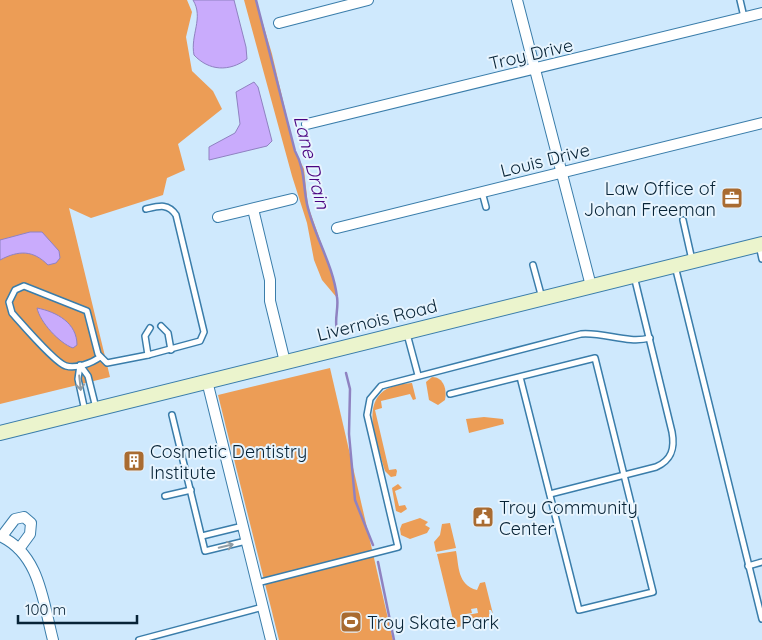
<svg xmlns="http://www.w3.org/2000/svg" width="762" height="640" viewBox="0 0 762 640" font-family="Quicksand,sans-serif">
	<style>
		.green { fill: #ec9d56 }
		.water { fill: #c9abfc; stroke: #8f82c1 }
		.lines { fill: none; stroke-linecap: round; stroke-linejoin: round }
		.stream { stroke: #8f82c1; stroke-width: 2.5 }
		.service-casing { stroke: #3a7daa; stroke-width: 8 }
		.minor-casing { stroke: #3a7daa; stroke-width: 12 }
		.secondary-casing { stroke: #3a7daa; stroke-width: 16 }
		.service { stroke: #fff; stroke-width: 5 }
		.minor { stroke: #fff; stroke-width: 10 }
		.secondary { stroke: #ebf4cd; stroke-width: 14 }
		.oneway { stroke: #8f9ca5 }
		.labels { text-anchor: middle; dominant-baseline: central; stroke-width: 4; stroke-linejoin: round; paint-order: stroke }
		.street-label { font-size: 18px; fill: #072336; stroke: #e7f4fe }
		.poi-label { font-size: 18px; fill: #072336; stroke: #e7f4fe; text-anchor: start }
		.water-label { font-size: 19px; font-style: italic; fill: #4a0381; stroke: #e7f4fe }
	</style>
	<rect width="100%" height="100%" fill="#cfe9fd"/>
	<g class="green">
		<polygon points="0,0 187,0 192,12 186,37 192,71 213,91 222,109 178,144 185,170 167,178 163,195 91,218 69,208 110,377 0,404"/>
		<polygon points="244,0 256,0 272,54 295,151 304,169 308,206 333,276 338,299 322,280 314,260 307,223 292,176"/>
		<polygon points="330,368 393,640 279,640 218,395"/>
		<path d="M 432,377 C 444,377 447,390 445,400 L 438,405 L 429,400 L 426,382 Z"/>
		<path d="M 412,383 L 416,399 L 413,400 L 410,394 L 381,401 L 382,408 L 375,410 L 389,470 L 396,469 L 397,471 L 396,476 L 391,477 L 385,471 C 375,434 353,386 412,383 Z"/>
		<polygon points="484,417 503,419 504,424 469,433 466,419"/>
		<polygon points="398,484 402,488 395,491 399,506 405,505 407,509 401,513 396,511 392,488"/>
		<polygon points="420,518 428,522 425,525 430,528 427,533 410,539 401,535 400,529 402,524"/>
		<polygon points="450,523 456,548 436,552 434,542 440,535 442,524"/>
		<path d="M 456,551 C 459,565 457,585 477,590 L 480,583 L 485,582 L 493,614 L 491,610 L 489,610 L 490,619 L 464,625 L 462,616 L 478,613 L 477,608 L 471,609 L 472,613 L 460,615 L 462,626 L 455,628 L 437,554 Z"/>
	</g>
	<g class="water">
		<path d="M 193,0 L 234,0 L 246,47 L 247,59 C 229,72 209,71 194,55 C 190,35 204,18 193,0 Z"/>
		<polygon points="254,82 258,87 272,141 267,146 209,160 209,147 235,133 240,124 236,92"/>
		<path d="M 30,232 L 42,232 L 59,251 L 60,258 L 56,263 L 48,265 C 33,250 19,250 0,260 L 0,240 Z"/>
		<path d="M 37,308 C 57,312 77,323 77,345 L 73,348 C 59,343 40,322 37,308 Z"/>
	</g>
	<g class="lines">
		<g class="stream">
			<path d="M 256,0 L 295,151 C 305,169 303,185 307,204 C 314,236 333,264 337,297 C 339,308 334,319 337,331"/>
			<polyline points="346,373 350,389 349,434 355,500 373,545"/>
			<polyline points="378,562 394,640"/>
		</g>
		<g class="service-casing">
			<g id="service">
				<polyline points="740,0 744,17"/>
				<polyline points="482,192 486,207"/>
				<polyline points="683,220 692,260"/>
				<polyline points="759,245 762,259"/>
				<polyline points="533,265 542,298"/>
				<polyline points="675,266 762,619"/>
				<polyline points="161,326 168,333 171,350"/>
				<polyline points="407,334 418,375"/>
				<polyline points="148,355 145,336 150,328"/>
				<path d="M 100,357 C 92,363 76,369 66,366 C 55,363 22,324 12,313 L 9,302 L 15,290 L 24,286 L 87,311 L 98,354 L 107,363 L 148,355 L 200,341 L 204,332 L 176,215 C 168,203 159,206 146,209"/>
				<polyline points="450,394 595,358 653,592 579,610 520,377"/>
				<polyline points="85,411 78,379 80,365 88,376 96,408"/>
				<polyline points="172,415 205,551 246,541"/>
				<path d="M 550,494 L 656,467 C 672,460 675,448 672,432 L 634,276"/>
				<polyline points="165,496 191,490"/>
				<polyline points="202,536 243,526"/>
				<polyline points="748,566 762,562"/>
				<path d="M 257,583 L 398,547 L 367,415 L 370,399 L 381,386 L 581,334 C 605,332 627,344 650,338"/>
				<polyline points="139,640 263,607"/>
			</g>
		</g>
		<g class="minor-casing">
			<g id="minor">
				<polyline points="517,0 591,286"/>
				<polyline points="279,23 368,0"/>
				<polyline points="307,124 762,13"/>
				<polyline points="253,209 270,280 270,301 285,362"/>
				<polyline points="218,217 292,199"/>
				<polyline points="337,228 762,123"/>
				<polyline points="207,381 271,640"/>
				<path d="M 0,536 C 40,554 43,602 53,640"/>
				<polyline points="2,536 15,519 24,517 31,523 30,534 19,549"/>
			</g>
		</g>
		<g class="secondary-casing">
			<polyline id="secondary" points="0,433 762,244"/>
		</g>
		<use href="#service" class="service"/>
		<use href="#minor" class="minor"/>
		<use href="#secondary" class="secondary"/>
	</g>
	<defs><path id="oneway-shaft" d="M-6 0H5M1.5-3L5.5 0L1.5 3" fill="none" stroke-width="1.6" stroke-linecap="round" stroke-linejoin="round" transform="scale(1.25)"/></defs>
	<g class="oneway">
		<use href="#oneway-shaft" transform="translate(80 383) rotate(84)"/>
		<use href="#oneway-shaft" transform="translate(226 546) rotate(-13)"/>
	</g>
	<defs>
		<g id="office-square" transform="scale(1.125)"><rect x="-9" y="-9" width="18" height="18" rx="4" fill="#a96b31" stroke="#e7f4fe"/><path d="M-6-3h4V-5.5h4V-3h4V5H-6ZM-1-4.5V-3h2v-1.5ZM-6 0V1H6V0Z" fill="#fff"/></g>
		<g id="building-square" transform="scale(1.125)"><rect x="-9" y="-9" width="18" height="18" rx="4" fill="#a96b31" stroke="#e7f4fe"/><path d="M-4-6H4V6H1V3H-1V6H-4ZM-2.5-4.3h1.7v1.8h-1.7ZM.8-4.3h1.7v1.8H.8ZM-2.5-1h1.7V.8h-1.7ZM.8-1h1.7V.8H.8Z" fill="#fff"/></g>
		<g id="civic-square" transform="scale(1.125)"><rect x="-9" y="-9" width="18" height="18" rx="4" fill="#a96b31" stroke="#e7f4fe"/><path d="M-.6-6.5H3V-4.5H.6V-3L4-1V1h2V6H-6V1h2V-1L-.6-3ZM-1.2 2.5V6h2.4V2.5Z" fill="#fff"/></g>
		<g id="stadium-square" transform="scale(1.125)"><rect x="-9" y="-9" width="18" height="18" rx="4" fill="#a96b31" stroke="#e7f4fe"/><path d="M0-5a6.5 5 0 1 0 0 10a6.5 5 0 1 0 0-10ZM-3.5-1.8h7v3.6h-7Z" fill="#fff"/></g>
	</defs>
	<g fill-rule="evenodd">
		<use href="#office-square" x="732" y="198"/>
		<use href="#building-square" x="134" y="461"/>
		<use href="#civic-square" x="483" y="517"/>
		<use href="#stadium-square" x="351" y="622"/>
	</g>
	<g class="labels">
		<g class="street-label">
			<text transform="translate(531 54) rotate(-13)">Troy Drive</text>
			<text transform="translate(545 160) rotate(-14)">Louis Drive</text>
			<text transform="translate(377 320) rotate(-14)">Livernois Road</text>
		</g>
		<g class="poi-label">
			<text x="716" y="188" text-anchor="end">Law Office of<tspan x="716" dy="21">Johan Freeman</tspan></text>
			<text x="150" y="451">Cosmetic Dentistry<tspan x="150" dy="21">Institute</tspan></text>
			<text x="499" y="507">Troy Community<tspan x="499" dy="21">Center</tspan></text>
			<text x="367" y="622">Troy Skate Park</text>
		</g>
		<g class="water-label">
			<text transform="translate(312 162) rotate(76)">Lane Drain</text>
		</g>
	</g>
	<path d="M18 615v8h119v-8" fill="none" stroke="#072336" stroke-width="2.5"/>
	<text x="25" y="615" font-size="15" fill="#072336" stroke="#e7f4fe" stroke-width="4" paint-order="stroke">100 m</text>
</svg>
